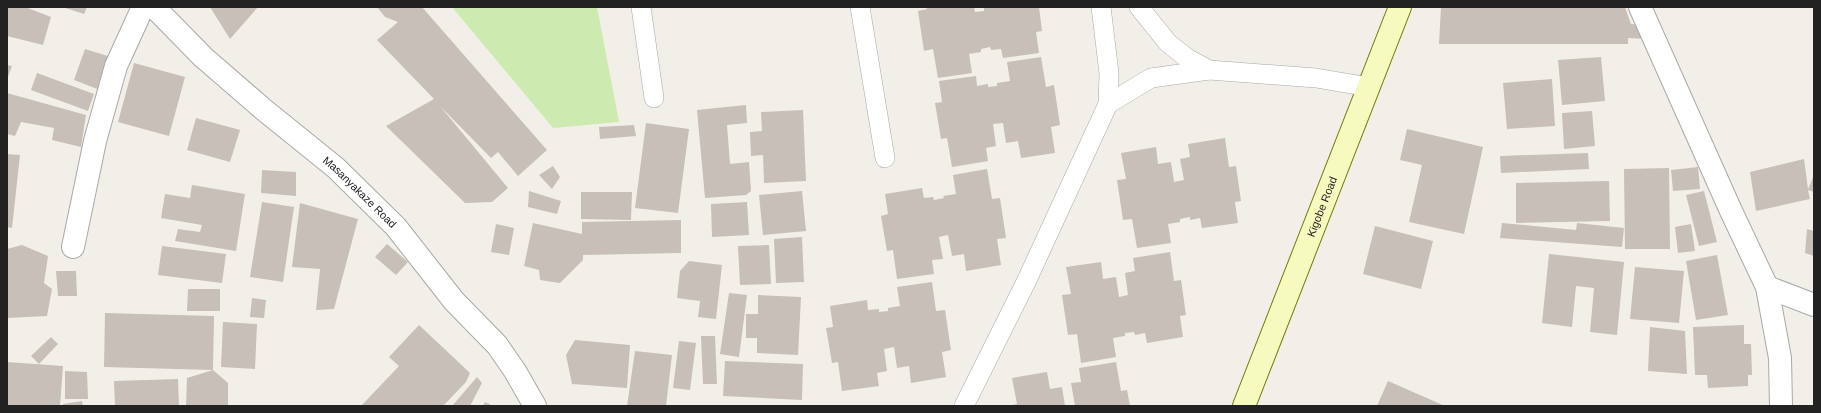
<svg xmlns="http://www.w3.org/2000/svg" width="1821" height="413" viewBox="0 0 1821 413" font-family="Arial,sans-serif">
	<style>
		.grass { fill: #cdebb0 }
		.building { fill: #c7bfb8 }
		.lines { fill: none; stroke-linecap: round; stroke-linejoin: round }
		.lane-casing { stroke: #a9a9a9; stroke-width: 20 }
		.street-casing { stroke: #a9a9a9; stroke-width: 24 }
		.secondary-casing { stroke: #707d05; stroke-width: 24 }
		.lane { stroke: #fff; stroke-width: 19 }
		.street { stroke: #fff; stroke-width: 22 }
		.secondary { stroke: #f7fabf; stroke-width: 22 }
		.labels { text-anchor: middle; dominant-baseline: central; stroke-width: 3; stroke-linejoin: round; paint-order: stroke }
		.street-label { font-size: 11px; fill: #222; stroke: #fff }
	</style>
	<rect width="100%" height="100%" fill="#f2efe9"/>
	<polygon class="grass" points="452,7 597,7 619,122 553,128"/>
	<g class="building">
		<polygon points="7,7 25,7 51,17 43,45 7,36"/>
		<polygon points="62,7 87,7 84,14"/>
		<polygon points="210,7 258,7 230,39"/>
		<polygon points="377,7 422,7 547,150 518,176 498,152 491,158 440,106 508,188 492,202 465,203 386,126 434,99 377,40 398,22 385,17"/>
		<polygon points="926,7 974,7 975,12 984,11 984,7 1039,7 1042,31 1036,32 1039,53 1003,58 1001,49 991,50 990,47 981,49 981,52 969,54 972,73 938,78 933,49 924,51 918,11 927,9"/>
		<polygon points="1441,7 1625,7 1631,24 1645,25 1646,39 1628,38 1628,44 1439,44"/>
		<polygon points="85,49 111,57 100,90 74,80"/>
		<polygon points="1041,57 1046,87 1054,85 1060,125 1051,127 1055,153 1021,158 1018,141 1006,143 1003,123 993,124 996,146 986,148 988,161 952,167 947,138 941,139 935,103 942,102 939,81 976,76 977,86 988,84 988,87 997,86 997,83 1010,81 1007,62"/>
		<polygon points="1601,57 1605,101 1562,105 1558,60"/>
		<polygon points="134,63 185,77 169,136 118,122"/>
		<polygon points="7,65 12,66 7,80"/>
		<polygon points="37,73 94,94 88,111 31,90"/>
		<polygon points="1552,79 1555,126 1507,129 1503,83"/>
		<polygon points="7,93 86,115 81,147 52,140 54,128 21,122 15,136 7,134"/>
		<polygon points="746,105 747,123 727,125 730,164 749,162 751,191 746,195 705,198 697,110"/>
		<polygon points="803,110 806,181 764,183 763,155 751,156 750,132 762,131 761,112"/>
		<polygon points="1592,111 1595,146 1564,149 1562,113"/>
		<polygon points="196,118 240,130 230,162 187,150"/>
		<polygon points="646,123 689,129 678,213 635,208"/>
		<polygon points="634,125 636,136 600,139 599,127"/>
		<polygon points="1407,129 1483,147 1464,234 1409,222 1422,165 1400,160"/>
		<polygon points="1225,138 1229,167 1236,166 1241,201 1235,202 1238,223 1202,228 1200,218 1190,220 1190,217 1180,219 1180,222 1168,224 1171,243 1137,248 1132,219 1123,220 1117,180 1126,179 1121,153 1156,147 1158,164 1171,162 1174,182 1184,180 1180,159 1190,157 1188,144"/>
		<polygon points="1588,153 1589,169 1501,173 1500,156"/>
		<polygon points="7,154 20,155 12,228 7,227"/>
		<polygon points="1804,159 1808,189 1814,175 1814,192 1808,190 1810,199 1756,211 1750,172"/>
		<polygon points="553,166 560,177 552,189 539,175"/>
		<polygon points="1698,167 1700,189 1673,191 1671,170"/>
		<polygon points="1669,168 1670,249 1625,249 1624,169"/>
		<polygon points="987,169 992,199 1000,198 1006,238 997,239 1001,265 966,271 964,254 952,256 948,235 939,237 943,259 932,260 934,274 897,279 893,250 887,251 881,216 888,214 885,194 922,188 924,198 933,197 934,200 944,198 943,196 956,194 953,175"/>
		<polygon points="262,170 296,172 296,196 261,193"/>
		<polygon points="1609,181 1610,221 1516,223 1516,183"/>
		<polygon points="192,185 245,194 236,251 175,241 178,229 200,232 202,225 161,218 165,194 190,198"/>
		<polygon points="529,191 561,201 557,214 528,207"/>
		<polygon points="802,191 806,231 763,235 759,195"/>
		<polygon points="1704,191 1717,242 1699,246 1686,195"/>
		<polygon points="581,192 632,192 631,220 581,219"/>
		<polygon points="262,202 294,207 283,282 250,277"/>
		<polygon points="747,202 749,235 712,237 711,204"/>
		<polygon points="300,203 358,219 334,309 316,310 320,269 292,267"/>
		<polygon points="681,220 681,253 583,255 583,260 560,283 540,280 539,270 524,266 533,223 582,234 582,222"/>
		<polygon points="1502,223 1576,230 1577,223 1624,228 1622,247 1500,238"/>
		<polygon points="496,224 514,228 509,255 491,252"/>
		<polygon points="1691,224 1695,251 1678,253 1675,227"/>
		<polygon points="1375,226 1433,241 1421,289 1363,274"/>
		<polygon points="1807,229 1814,231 1814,256 1805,253"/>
		<polygon points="802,237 804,282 776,283 774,239"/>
		<polygon points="387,244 408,262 396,275 375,257"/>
		<polygon points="22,245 48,256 44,283 52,289 47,316 7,318 7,249"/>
		<polygon points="769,245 771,284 740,285 738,246"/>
		<polygon points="162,246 226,254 222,283 158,275"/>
		<polygon points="1170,252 1174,281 1181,280 1186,315 1180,316 1183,337 1147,343 1145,333 1135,335 1134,332 1125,333 1125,336 1113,338 1116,357 1081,363 1077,334 1068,335 1062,295 1071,294 1066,267 1101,262 1103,279 1116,277 1119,297 1128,295 1125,273 1135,271 1133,258"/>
		<polygon points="1549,254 1624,262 1617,335 1590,332 1594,288 1576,286 1572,327 1542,323"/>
		<polygon points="1717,255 1728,315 1696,320 1686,261"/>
		<polygon points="689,261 722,265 716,319 698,317 700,301 677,298 680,271"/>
		<polygon points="1635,267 1684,271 1679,323 1630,319"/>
		<polygon points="56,271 76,271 77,296 58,296"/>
		<polygon points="932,282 936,311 945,310 951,350 942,352 946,377 911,383 909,366 897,368 894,347 884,349 887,371 877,373 879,386 842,391 838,362 832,363 826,328 833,327 830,306 867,300 868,310 879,309 879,312 888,311 888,308 900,306 897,287"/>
		<polygon points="188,289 220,289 220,311 187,311"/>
		<polygon points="729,293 747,295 739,357 720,354"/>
		<polygon points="758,295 801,297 798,355 757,353 757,338 746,338 746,314 758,314"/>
		<polygon points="252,298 266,300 264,318 250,317"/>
		<polygon points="105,313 214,316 213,370 104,367"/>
		<polygon points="223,322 257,324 255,369 221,367"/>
		<polygon points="419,325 470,373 466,382 443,406 363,406 362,405 399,366 389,357"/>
		<polygon points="1744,325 1744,344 1751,344 1752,375 1748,375 1748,386 1708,388 1707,375 1695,375 1693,327"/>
		<polygon points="1650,327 1685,331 1687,374 1648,371"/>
		<polygon points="701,336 715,336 717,384 703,384"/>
		<polygon points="51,337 58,344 39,364 31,356"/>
		<polygon points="575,340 630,345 627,388 572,384 566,355"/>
		<polygon points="679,341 696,343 690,390 673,388"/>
		<polygon points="635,351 672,355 666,406 627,406"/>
		<polygon points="725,361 803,364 802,400 723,396"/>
		<polygon points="7,362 63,366 60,406 7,406"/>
		<polygon points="1116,362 1121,391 1127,390 1130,406 1075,406 1071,383 1081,382 1079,368"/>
		<polygon points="213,370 228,383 228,406 186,406 187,378"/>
		<polygon points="65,371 87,372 88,399 65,399"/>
		<polygon points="1047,372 1050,389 1062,387 1065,406 1008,406 1017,404 1012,378"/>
		<polygon points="477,377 482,383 470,406 452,406"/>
		<polygon points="178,379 179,406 115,406 114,381"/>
		<polygon points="1388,381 1445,406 1377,406"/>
		<polygon points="82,401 83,406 63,406 63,404"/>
		<polygon points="485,402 493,406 483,406"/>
	</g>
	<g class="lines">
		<g class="lane-casing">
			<g id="lane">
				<polyline points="641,7 654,98"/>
				<polyline points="860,7 885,158"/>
				<polyline points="1139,7 1168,43 1187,58 1209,70 1316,78 1369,87"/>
				<polyline points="1108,104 1151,78 1209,70"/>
				<polyline points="964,406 1026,282 1108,104 1109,73 1101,7"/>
			</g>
		</g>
		<g class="street-casing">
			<g id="street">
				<path id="s1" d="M 154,7 L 203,57 L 263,109 L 336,168 L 396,227 L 454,301 L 497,345 L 515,371 L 535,406"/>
				<polyline points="1640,7 1731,211 1767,287 1780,358 1781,406"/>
				<polyline points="73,247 95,141 116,66 143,7"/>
				<polyline points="1767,287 1814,305"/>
			</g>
		</g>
		<g class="secondary-casing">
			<g id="secondary">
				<path id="s2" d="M 1244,406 L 1400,7"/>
			</g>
		</g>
		<use href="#lane" class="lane"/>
		<use href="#street" class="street"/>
		<use href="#secondary" class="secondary"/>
	</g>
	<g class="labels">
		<g class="street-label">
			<text stroke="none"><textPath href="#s1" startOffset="277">Masanyakaze Road</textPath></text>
			<text stroke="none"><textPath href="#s2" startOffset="214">Kigobe Road</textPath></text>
		</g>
	</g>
	<rect width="1821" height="413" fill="none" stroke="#222222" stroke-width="16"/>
</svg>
